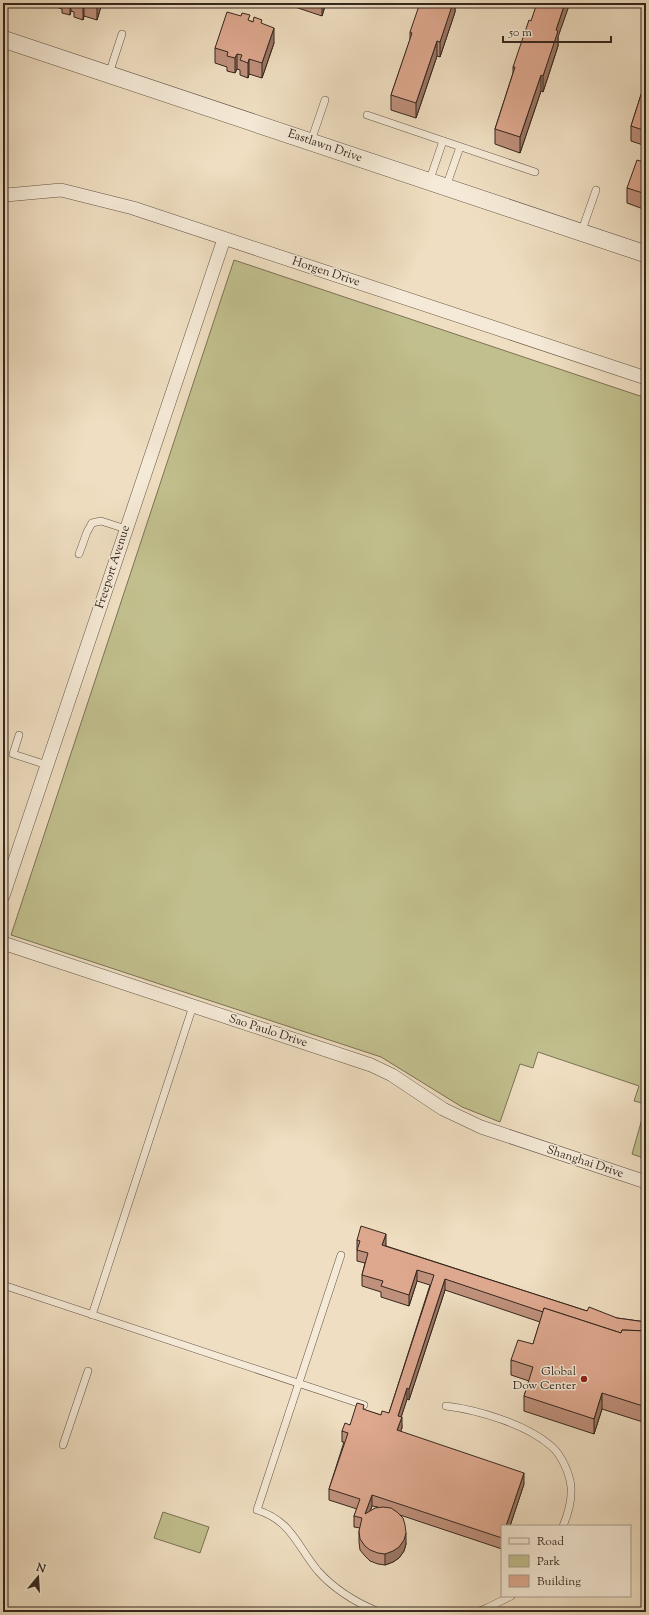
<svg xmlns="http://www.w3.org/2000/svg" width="649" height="1615" viewBox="0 0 649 1615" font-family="'Sorts Mill Goudy',serif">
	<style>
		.green { fill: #c1bf8d; stroke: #7a7356 }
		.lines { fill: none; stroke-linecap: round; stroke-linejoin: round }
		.service-casing { stroke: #635547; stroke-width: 8 }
		.minor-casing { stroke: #635547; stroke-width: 14 }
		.tertiary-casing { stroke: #635547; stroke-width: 18 }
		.service { stroke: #f5ead7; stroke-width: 7 }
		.minor { stroke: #f5ead7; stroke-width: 13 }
		.tertiary { stroke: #f5ead7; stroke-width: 17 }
		.wall { fill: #bf907b; stroke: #34271e; fill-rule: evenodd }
		.shaded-wall { fill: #9b7664; stroke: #34271e }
		.building { fill: #dea88f; stroke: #34271e }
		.poi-dot { fill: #8f2418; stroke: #f5ead7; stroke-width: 1.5 }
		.labels { text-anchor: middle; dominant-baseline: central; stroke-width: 3; stroke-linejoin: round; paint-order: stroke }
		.street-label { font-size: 12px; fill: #34271e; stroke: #f5ead7 }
		.poi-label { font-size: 12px; fill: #34271e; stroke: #f5ead7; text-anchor: end }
	</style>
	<rect width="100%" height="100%" fill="#efdec1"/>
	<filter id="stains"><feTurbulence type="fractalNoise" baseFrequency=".005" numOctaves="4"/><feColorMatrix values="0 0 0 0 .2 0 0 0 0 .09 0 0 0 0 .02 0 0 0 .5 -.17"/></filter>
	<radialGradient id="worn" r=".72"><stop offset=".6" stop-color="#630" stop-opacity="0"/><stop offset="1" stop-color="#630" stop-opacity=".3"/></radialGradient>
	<g class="green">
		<polygon points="234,260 646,398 646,1104 634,1101 639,1086 538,1052 533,1068 520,1064 500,1122 462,1107 381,1057 11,935"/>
		<polygon points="646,1105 646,1159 632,1154"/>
		<polygon points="163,1512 209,1527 200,1553 154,1538"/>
	</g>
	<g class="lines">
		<g class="service-casing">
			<g id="service">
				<polyline points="3,6 4,3"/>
				<polyline points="109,74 122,34"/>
				<polyline points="367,115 535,172"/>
				<polyline points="311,141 325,100"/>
				<polyline points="429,182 443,141"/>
				<polyline points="446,187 460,147"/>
				<polyline points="581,233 596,190"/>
				<polyline points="79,554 87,532 92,523 101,521 126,529"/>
				<polyline points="19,735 13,754 47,765"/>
				<path d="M 341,1255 L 257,1510 C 292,1521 297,1546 318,1571 C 334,1589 357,1603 379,1612"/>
				<polyline points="3,1285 364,1405"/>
				<polyline points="92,1315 193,1006"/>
				<path d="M 446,1406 C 478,1410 526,1424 551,1446 C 561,1454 570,1474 571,1487 C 572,1500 568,1514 563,1526"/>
				<polyline points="63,1445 88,1371"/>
				<polyline points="477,1612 487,1608 511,1596"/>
			</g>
		</g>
		<g class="minor-casing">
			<g id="minor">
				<polyline points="3,196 6,195 61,190 133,208 646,378"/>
				<polyline points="3,896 224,239"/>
				<polyline points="3,943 371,1065 392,1075 443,1109 481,1127 646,1182"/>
			</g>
		</g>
		<g class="tertiary-casing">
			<polyline id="tertiary" points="3,39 646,254"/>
		</g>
		<use href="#service" class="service"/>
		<use href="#minor" class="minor"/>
		<use href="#tertiary" class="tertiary"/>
	</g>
	<g class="wall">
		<polygon points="50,3 102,3 97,20 84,16 83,20 74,17 74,12 71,11 70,15 62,13 62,9 50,5"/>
		<polygon points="286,3 330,3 329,4 326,3 322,16 286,4"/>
		<polygon points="455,3 455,12 440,57 437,56 416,118 391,110 391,95 410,40 410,32"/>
		<polygon points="250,21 262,24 274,43 262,78 249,74 248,78 240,75 240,70 237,69 235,73 227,71 227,67 215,63 215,48"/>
		<polygon points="558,37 558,46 543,92 541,91 520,153 495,144 495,129 513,73 513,67"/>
		<polygon points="646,79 646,146 631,141 631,126"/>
		<polygon points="646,163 646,210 627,203 627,188"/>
		<path d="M 357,1240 L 386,1245 L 386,1246 L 587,1311 L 617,1318 L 646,1322 L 646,1423 L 602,1409 L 594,1434 L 524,1411 L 524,1396 L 529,1381 L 511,1375 L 511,1360 L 533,1344 L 540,1322 L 445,1290 L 409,1400 L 407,1399 L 401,1417 L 402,1428 L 400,1432 L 524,1484 L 510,1526 L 502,1526 L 502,1549 L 400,1515 L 406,1544 L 404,1551 L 399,1558 L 393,1562 L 385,1565 L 378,1564 L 370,1561 L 365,1556 L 360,1550 L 359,1542 L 359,1531 L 360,1528 L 354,1527 L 354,1516 L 357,1509 L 329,1500 L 329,1489 L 344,1442 L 342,1442 L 342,1431 L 350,1425 L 364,1410 L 381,1415 L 389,1413 L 430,1285 L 417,1281 L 409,1306 L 381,1297 L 381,1292 L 362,1286 L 362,1275 L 365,1263 L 357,1261 ZM 372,1506 L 378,1507 L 370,1511 Z"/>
	</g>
	<g class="shaded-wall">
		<polygon points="70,3 71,3 71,11 70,15"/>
		<polygon points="83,3 84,3 84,16 83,20"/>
		<polygon points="97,3 102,3 97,20"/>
		<polygon points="322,3 326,3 322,16"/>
		<polygon points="452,3 455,3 455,12 440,57 440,42"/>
		<polygon points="565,3 570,3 558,37 558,46 543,92 543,76 556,30"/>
		<polygon points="274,28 274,43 262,78 262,63"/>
		<polygon points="437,41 437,56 416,118 416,103"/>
		<polygon points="237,54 237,69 235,73 235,58"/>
		<polygon points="249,59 249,74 248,78 248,63"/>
		<polygon points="541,75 541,91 520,153 520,137"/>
		<polygon points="386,1234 386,1245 382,1256 382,1245"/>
		<polygon points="417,1270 417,1281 409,1306 409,1295"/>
		<polygon points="445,1279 445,1290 409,1400 409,1389"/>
		<polygon points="407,1388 407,1399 398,1427 398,1416"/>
		<polygon points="602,1393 602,1409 594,1434 594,1419"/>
		<polygon points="402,1417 402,1428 397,1441 397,1430"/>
		<polygon points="524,1473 524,1484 510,1526 506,1526"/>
		<polygon points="372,1495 372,1506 365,1525 365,1514"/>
		<polygon points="406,1533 406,1544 404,1551 399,1558 393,1562 385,1565 385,1554"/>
	</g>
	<g class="building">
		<polygon points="91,3 97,3 97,5"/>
		<polygon points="420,3 453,3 440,42 437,41 416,103 391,95 412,33 410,32"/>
		<polygon points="537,3 565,3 556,30 558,31 543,76 541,75 520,137 495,129 515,67 513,67 529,20 531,21"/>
		<polygon points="227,12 241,16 242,13 250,15 248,20 253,22 254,17 262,20 261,23 274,28 262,63 249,59 248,63 240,60 242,55 237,54 235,58 227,56 228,52 215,48"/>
		<polygon points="646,79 646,131 631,126"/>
		<polygon points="637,160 646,163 646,194 627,188"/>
		<polygon points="361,1226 386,1234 382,1245 587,1311 589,1307 617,1318 646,1322 646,1331 622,1330 621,1333 544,1308 543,1312 445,1279 409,1389 407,1388 398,1416 402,1417 397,1430 524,1473 506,1526 502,1526 502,1538 372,1495 365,1514 375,1508 383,1507 391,1508 397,1512 403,1518 405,1525 406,1533 404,1540 399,1547 393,1551 385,1554 378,1553 370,1550 365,1546 360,1539 359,1531 362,1518 354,1516 360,1499 329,1489 348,1433 342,1431 345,1423 350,1425 357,1403 364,1405 363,1409 381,1415 382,1411 389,1413 434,1275 417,1270 409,1295 381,1286 383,1281 362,1275 368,1253 357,1250 360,1241 357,1240"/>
		<polygon points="544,1308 621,1333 622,1330 646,1331 646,1407 602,1393 594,1419 524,1396 533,1367 511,1360 518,1340 533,1344"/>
	</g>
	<circle class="poi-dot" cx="584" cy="1379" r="4"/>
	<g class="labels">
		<g class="street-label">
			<text transform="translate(325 146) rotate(19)">Eastlawn Drive</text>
			<text transform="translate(326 272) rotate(18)">Horgen Drive</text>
			<text transform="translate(113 567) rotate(-72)">Freeport Avenue</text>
			<text transform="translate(268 1031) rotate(18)">Sao Paulo Drive</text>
			<text transform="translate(585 1162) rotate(18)">Shanghai Drive</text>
		</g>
		<g class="poi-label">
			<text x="576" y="1372">Global<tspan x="576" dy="14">Dow Center</tspan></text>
		</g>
	</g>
	<rect width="649" height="1615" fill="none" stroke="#efdec1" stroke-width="16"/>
	<rect x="4" y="4" width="641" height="1607" fill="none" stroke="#34271e" stroke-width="2"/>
	<rect x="8" y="8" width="633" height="1599" fill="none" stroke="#34271e"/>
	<rect x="501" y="1525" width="130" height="72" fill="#f5ead7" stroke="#a89c8d"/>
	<rect x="509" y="1538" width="20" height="6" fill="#f5ead7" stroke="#a89c8d"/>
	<text x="537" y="1545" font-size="12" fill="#34271e">Road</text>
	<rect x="509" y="1555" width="20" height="12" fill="#c1bf8d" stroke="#a89c8d"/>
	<text x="537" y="1565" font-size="12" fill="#34271e">Park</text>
	<rect x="509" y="1575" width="20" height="12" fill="#dea88f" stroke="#a89c8d"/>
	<text x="537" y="1585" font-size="12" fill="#34271e">Building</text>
	<g transform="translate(38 1577) rotate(18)" stroke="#f5ead7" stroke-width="3" paint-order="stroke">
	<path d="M0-3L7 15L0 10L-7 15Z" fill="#34271e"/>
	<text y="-6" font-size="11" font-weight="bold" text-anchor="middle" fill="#34271e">N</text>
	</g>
	<path d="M503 36v6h108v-6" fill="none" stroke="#34271e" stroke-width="2"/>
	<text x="509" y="36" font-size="12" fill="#34271e" stroke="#f5ead7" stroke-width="3" paint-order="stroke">50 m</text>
	<rect width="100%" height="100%" filter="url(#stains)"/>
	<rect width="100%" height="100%" fill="url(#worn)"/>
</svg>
